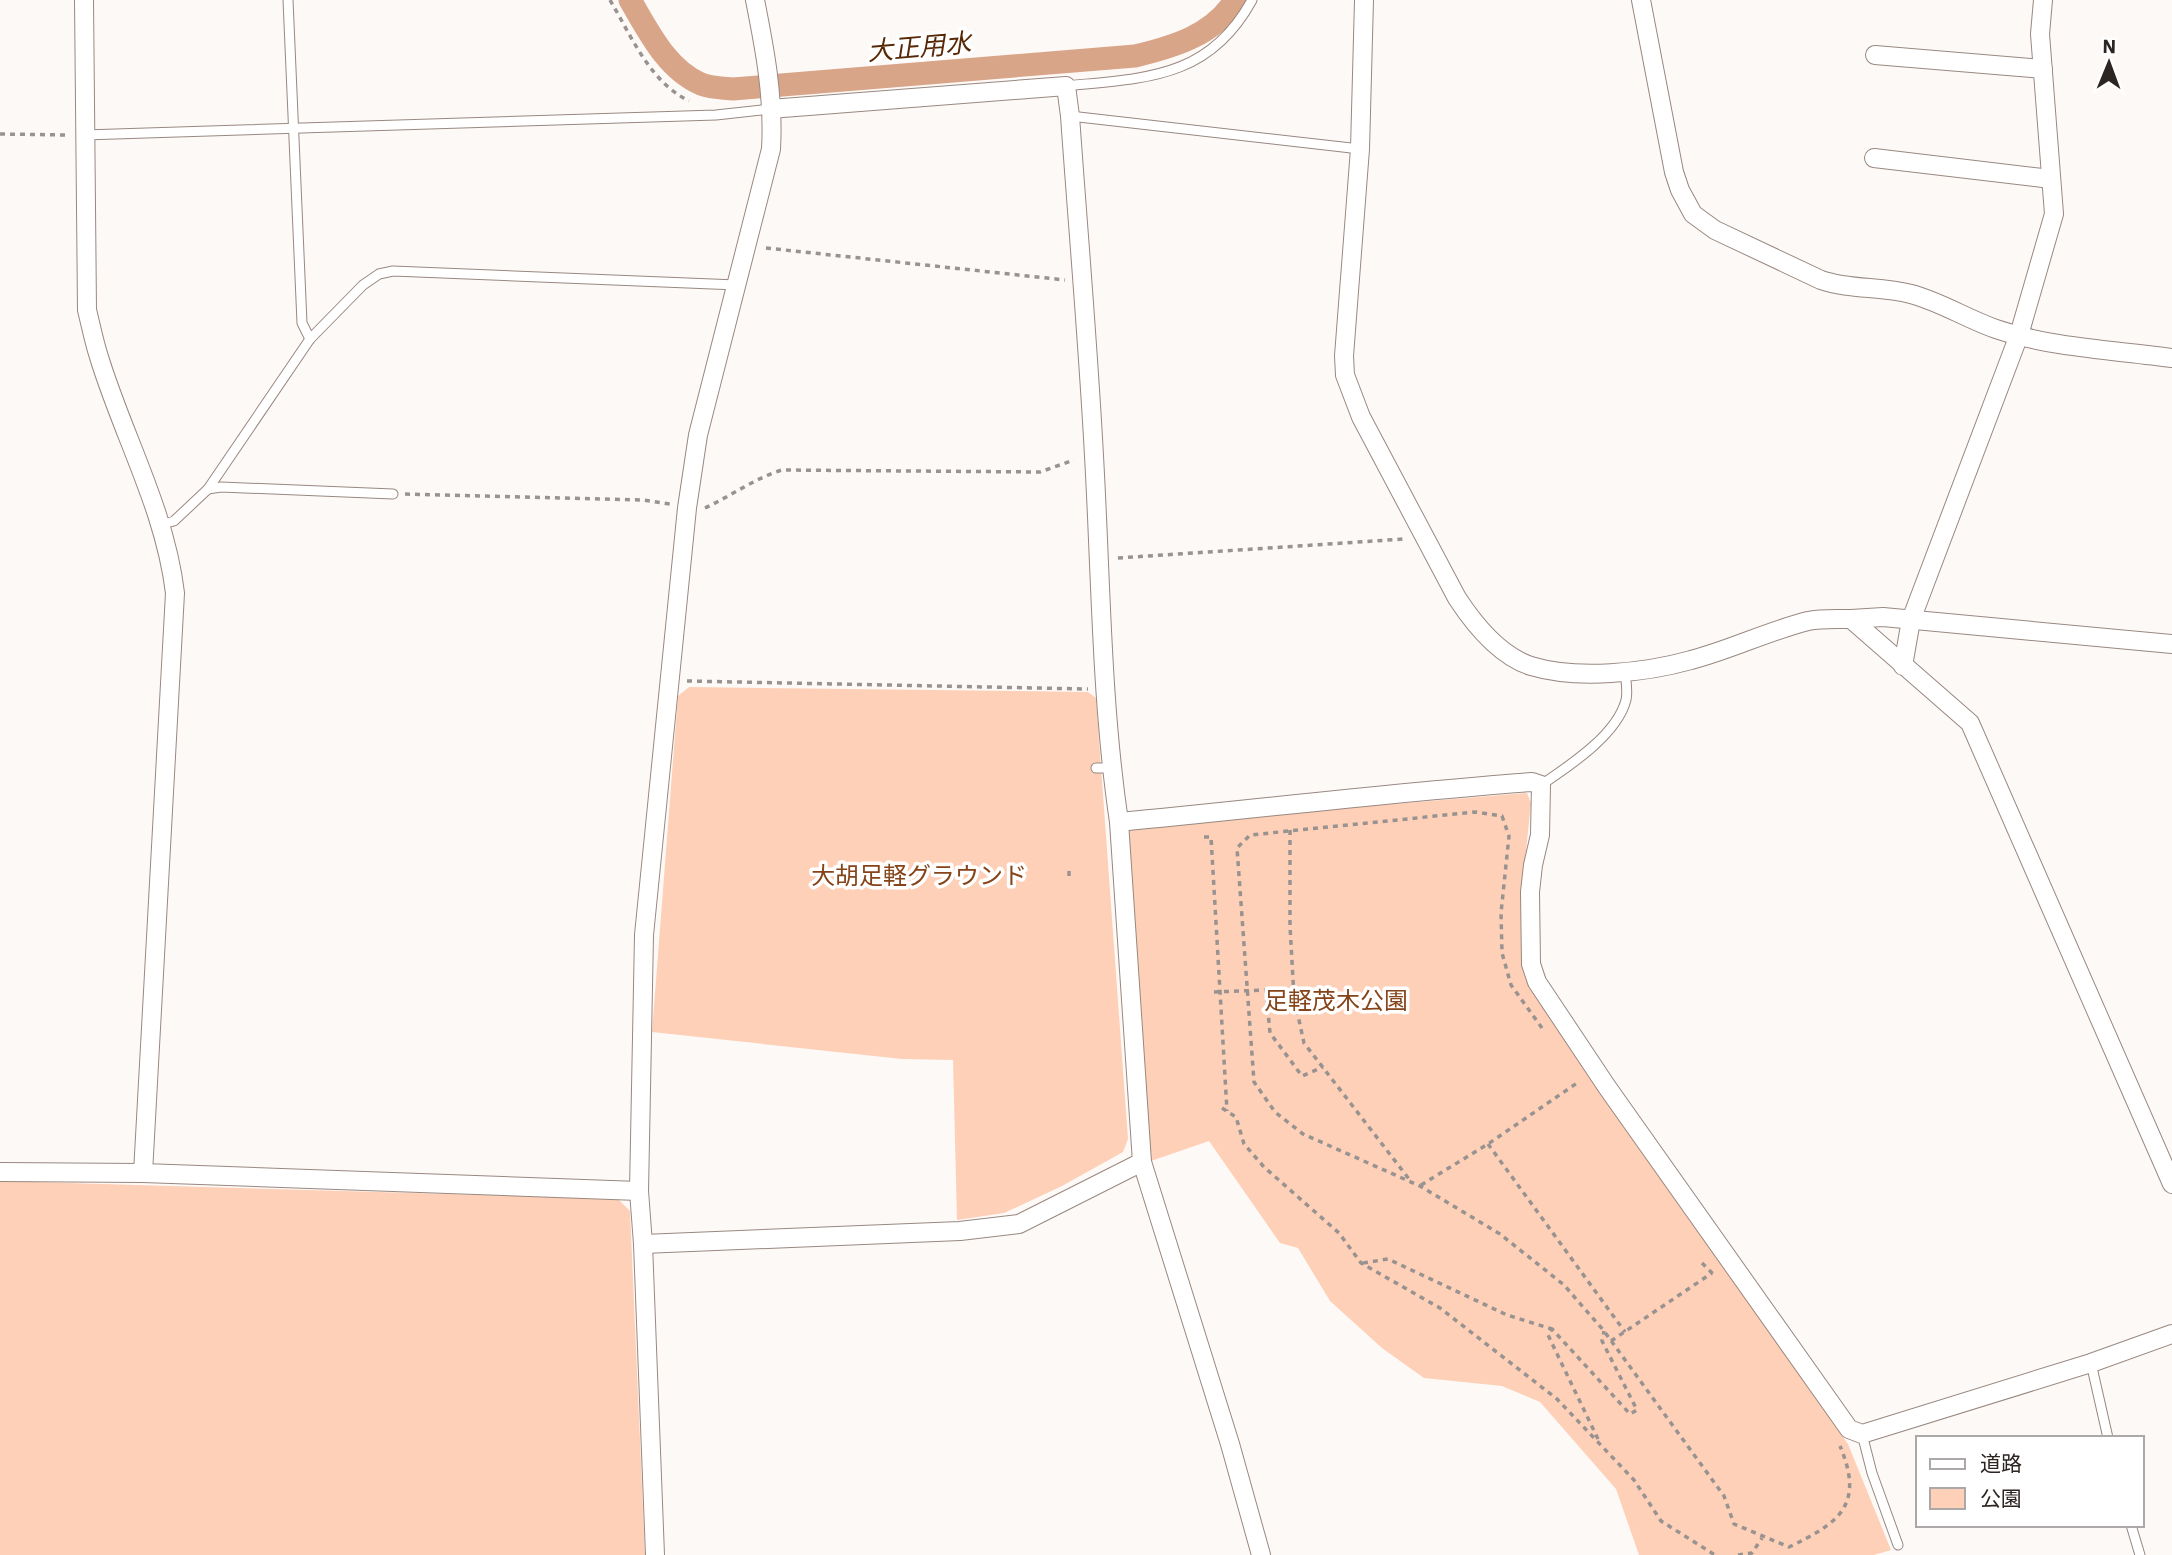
<svg xmlns="http://www.w3.org/2000/svg" width="2172" height="1555" viewBox="0 0 2172 1555" font-family="'IBM Plex Sans','Noto Sans JP',sans-serif">
	<style>
		.green { fill: #fed0b7 }
		.lines { fill: none; stroke-linecap: round; stroke-linejoin: round }
		.canal { stroke: #d9a588; stroke-width: 23 }
		.service-casing { stroke: #988880; stroke-width: 11 }
		.minor-casing { stroke: #988880; stroke-width: 20 }
		.path { stroke: #989391; stroke-width: 3.5; stroke-dasharray: 5 5; stroke-linecap: butt }
		.service { stroke: #fff; stroke-width: 9 }
		.minor { stroke: #fff; stroke-width: 18 }
		.labels { text-anchor: middle; dominant-baseline: central; stroke-width: 7; stroke-linejoin: round; paint-order: stroke }
		.park-label { font-size: 24px; fill: #85441a; stroke: #fff }
		.water-label { font-size: 26px; font-style: italic; fill: #582806; stroke: #fff }
	</style>
	<rect width="100%" height="100%" fill="#fdf9f7"/>
	<g class="green">
		<polygon points="689,687 1088,692 1096,698 1128,1139 1123,1152 1062,1186 1004,1213 957,1220 953,1060 902,1059 652,1032 678,696"/>
		<polygon points="1527,793 1531,803 1521,898 1530,987 1848,1444 1891,1550 1874,1555 1639,1555 1616,1489 1540,1402 1502,1386 1424,1378 1382,1348 1330,1301 1298,1248 1280,1243 1209,1141 1151,1161 1126,826"/>
		<polygon points="0,1181 618,1199 630,1211 645,1555 0,1555"/>
	</g>
	<g class="lines">
		<path class="canal" d="M 630,0 C 648,30 666,69 701,84 C 711,88 723,88 733,89 L 1135,56 C 1173,47 1214,35 1235,0"/>
		<g class="service-casing">
			<g id="service">
				<polyline points="288,0 302,323 310,339"/>
				<path d="M 1066,86 C 1145,78 1209,79 1252,0"/>
				<polyline points="1070,116 1360,149"/>
				<polyline points="84,135 716,115 770,109"/>
				<polyline points="208,489 221,487 393,494"/>
				<polyline points="162,524 174,521 208,489 310,339 363,285 379,274 393,271 737,285"/>
				<polyline points="1096,768 1111,768"/>
				<path d="M 1541,785 C 1569,766 1617,735 1626,700 C 1628,692 1626,681 1625,672"/>
				<polyline points="2091,1363 2108,1438"/>
				<polyline points="1862,1434 1872,1473 1898,1545"/>
				<polyline points="2131,1525 2140,1555"/>
			</g>
		</g>
		<g class="minor-casing">
			<g id="minor">
				<path d="M 84,0 L 87,310 C 91,326 94,342 99,357 C 123,436 165,509 175,593 L 143,1173"/>
				<path d="M 1364,0 L 1360,149 L 1344,356 L 1345,375 L 1361,417 L 1457,598 C 1474,624 1500,656 1531,666 C 1577,680 1645,673 1691,660 C 1730,650 1768,631 1808,621 C 1822,618 1836,619 1851,619 L 1970,723 L 2172,1184"/>
				<path d="M 1641,0 L 1674,172 L 1680,190 L 1693,214 L 1715,230 L 1821,280 C 1850,290 1881,286 1911,294 C 1941,302 1967,319 1996,329 C 2052,348 2114,350 2172,358"/>
				<polyline points="1875,55 2043,69"/>
				<path d="M 770,109 L 1066,86 L 1070,116 C 1078,229 1088,343 1094,456 C 1101,578 1101,700 1119,822 L 1142,1162 L 1230,1444 L 1261,1555"/>
				<polyline points="1874,158 2051,179"/>
				<polyline points="1851,619 1883,617 2172,644"/>
				<polyline points="1903,666 1911,620 2019,335 2054,214 2040,34 2043,0"/>
				<path d="M 1119,822 C 1257,809 1394,792 1532,782 L 1541,785 L 1540,835 L 1533,865 L 1530,892 L 1531,964 L 1537,982 L 1607,1087 L 1849,1429 L 1862,1434 L 2091,1363 L 2172,1334"/>
				<polyline points="0,1172 143,1173 639,1191"/>
				<polyline points="643,1244 960,1231 1019,1224 1142,1162"/>
				<path d="M 655,1555 L 643,1244 L 639,1191 L 644,935 L 687,508 L 698,435 L 771,149 C 774,98 765,50 755,0"/>
			</g>
		</g>
		<g class="path">
			<path d="M 610,0 C 632,37 649,81 689,101"/>
			<polyline points="0,134 68,135"/>
			<polyline points="766,248 1065,280"/>
			<polyline points="405,494 643,500 670,504"/>
			<path d="M 705,508 C 731,496 755,478 782,470 L 1040,472 L 1074,460"/>
			<polyline points="1118,558 1404,539"/>
			<polyline points="687,681 1088,689"/>
			<polyline points="1290,830 1290,926 1294,997 1304,1043 1409,1179"/>
			<polyline points="1204,837 1211,837 1227,1111"/>
			<polyline points="1069,871 1069,877"/>
			<polyline points="1214,992 1266,990 1270,1033 1302,1076 1323,1067"/>
			<path d="M 1542,1028 L 1511,985 L 1502,953 L 1501,913 L 1509,836 L 1502,816 L 1475,812 L 1250,835 L 1237,848 L 1254,1082 L 1275,1112 L 1303,1134 L 1420,1186 L 1500,1234 L 1564,1285 L 1604,1331 L 1724,1496 L 1734,1524 L 1789,1547 C 1839,1523 1865,1505 1840,1446"/>
			<polyline points="1222,1108 1236,1117 1244,1144 1264,1167 1339,1233 1361,1263 1440,1308 1557,1399 1634,1480 1661,1521 1715,1555"/>
			<polyline points="1488,1144 1625,1332"/>
			<polyline points="1421,1185 1488,1144 1580,1081"/>
			<polyline points="1363,1263 1388,1259 1507,1315 1552,1329"/>
			<polyline points="1702,1263 1715,1276"/>
			<polyline points="1611,1341 1712,1273"/>
			<polyline points="1598,1439 1548,1335 1552,1329 1630,1414 1637,1410 1602,1341 1604,1331"/>
			<polyline points="1738,1555 1752,1553 1762,1538"/>
		</g>
		<use href="#service" class="service"/>
		<use href="#minor" class="minor"/>
	</g>
	<g class="labels">
		<g class="park-label">
			<text x="919" y="875">大胡足軽グラウンド</text>
			<text x="1336" y="1000">足軽茂木公園</text>
		</g>
		<g class="water-label">
			<text transform="translate(919 46) rotate(-5)">大正用水</text>
		</g>
	</g>
	<rect x="1916" y="1436" width="228" height="91" fill="#ffffff" stroke="#aba8a7" stroke-width="2"/>
	<rect x="1930" y="1459" width="35" height="10" fill="#ffffff" stroke="#aba8a7" stroke-width="2"/>
	<text x="1980" y="1471" font-size="21" fill="#2c2522">道路</text>
	<rect x="1930" y="1488" width="35" height="21" fill="#fed0b7" stroke="#aba8a7" stroke-width="2"/>
	<text x="1980" y="1506" font-size="21" fill="#2c2522">公園</text>
	<g transform="translate(2109 63) rotate(1)" stroke="#ffffff" stroke-width="5" paint-order="stroke">
	<path d="M0-5L12 26L0 18L-12 26Z" fill="#2c2522"/>
	<text y="-10" font-size="19" font-weight="bold" text-anchor="middle" fill="#2c2522">N</text>
	</g>
</svg>
